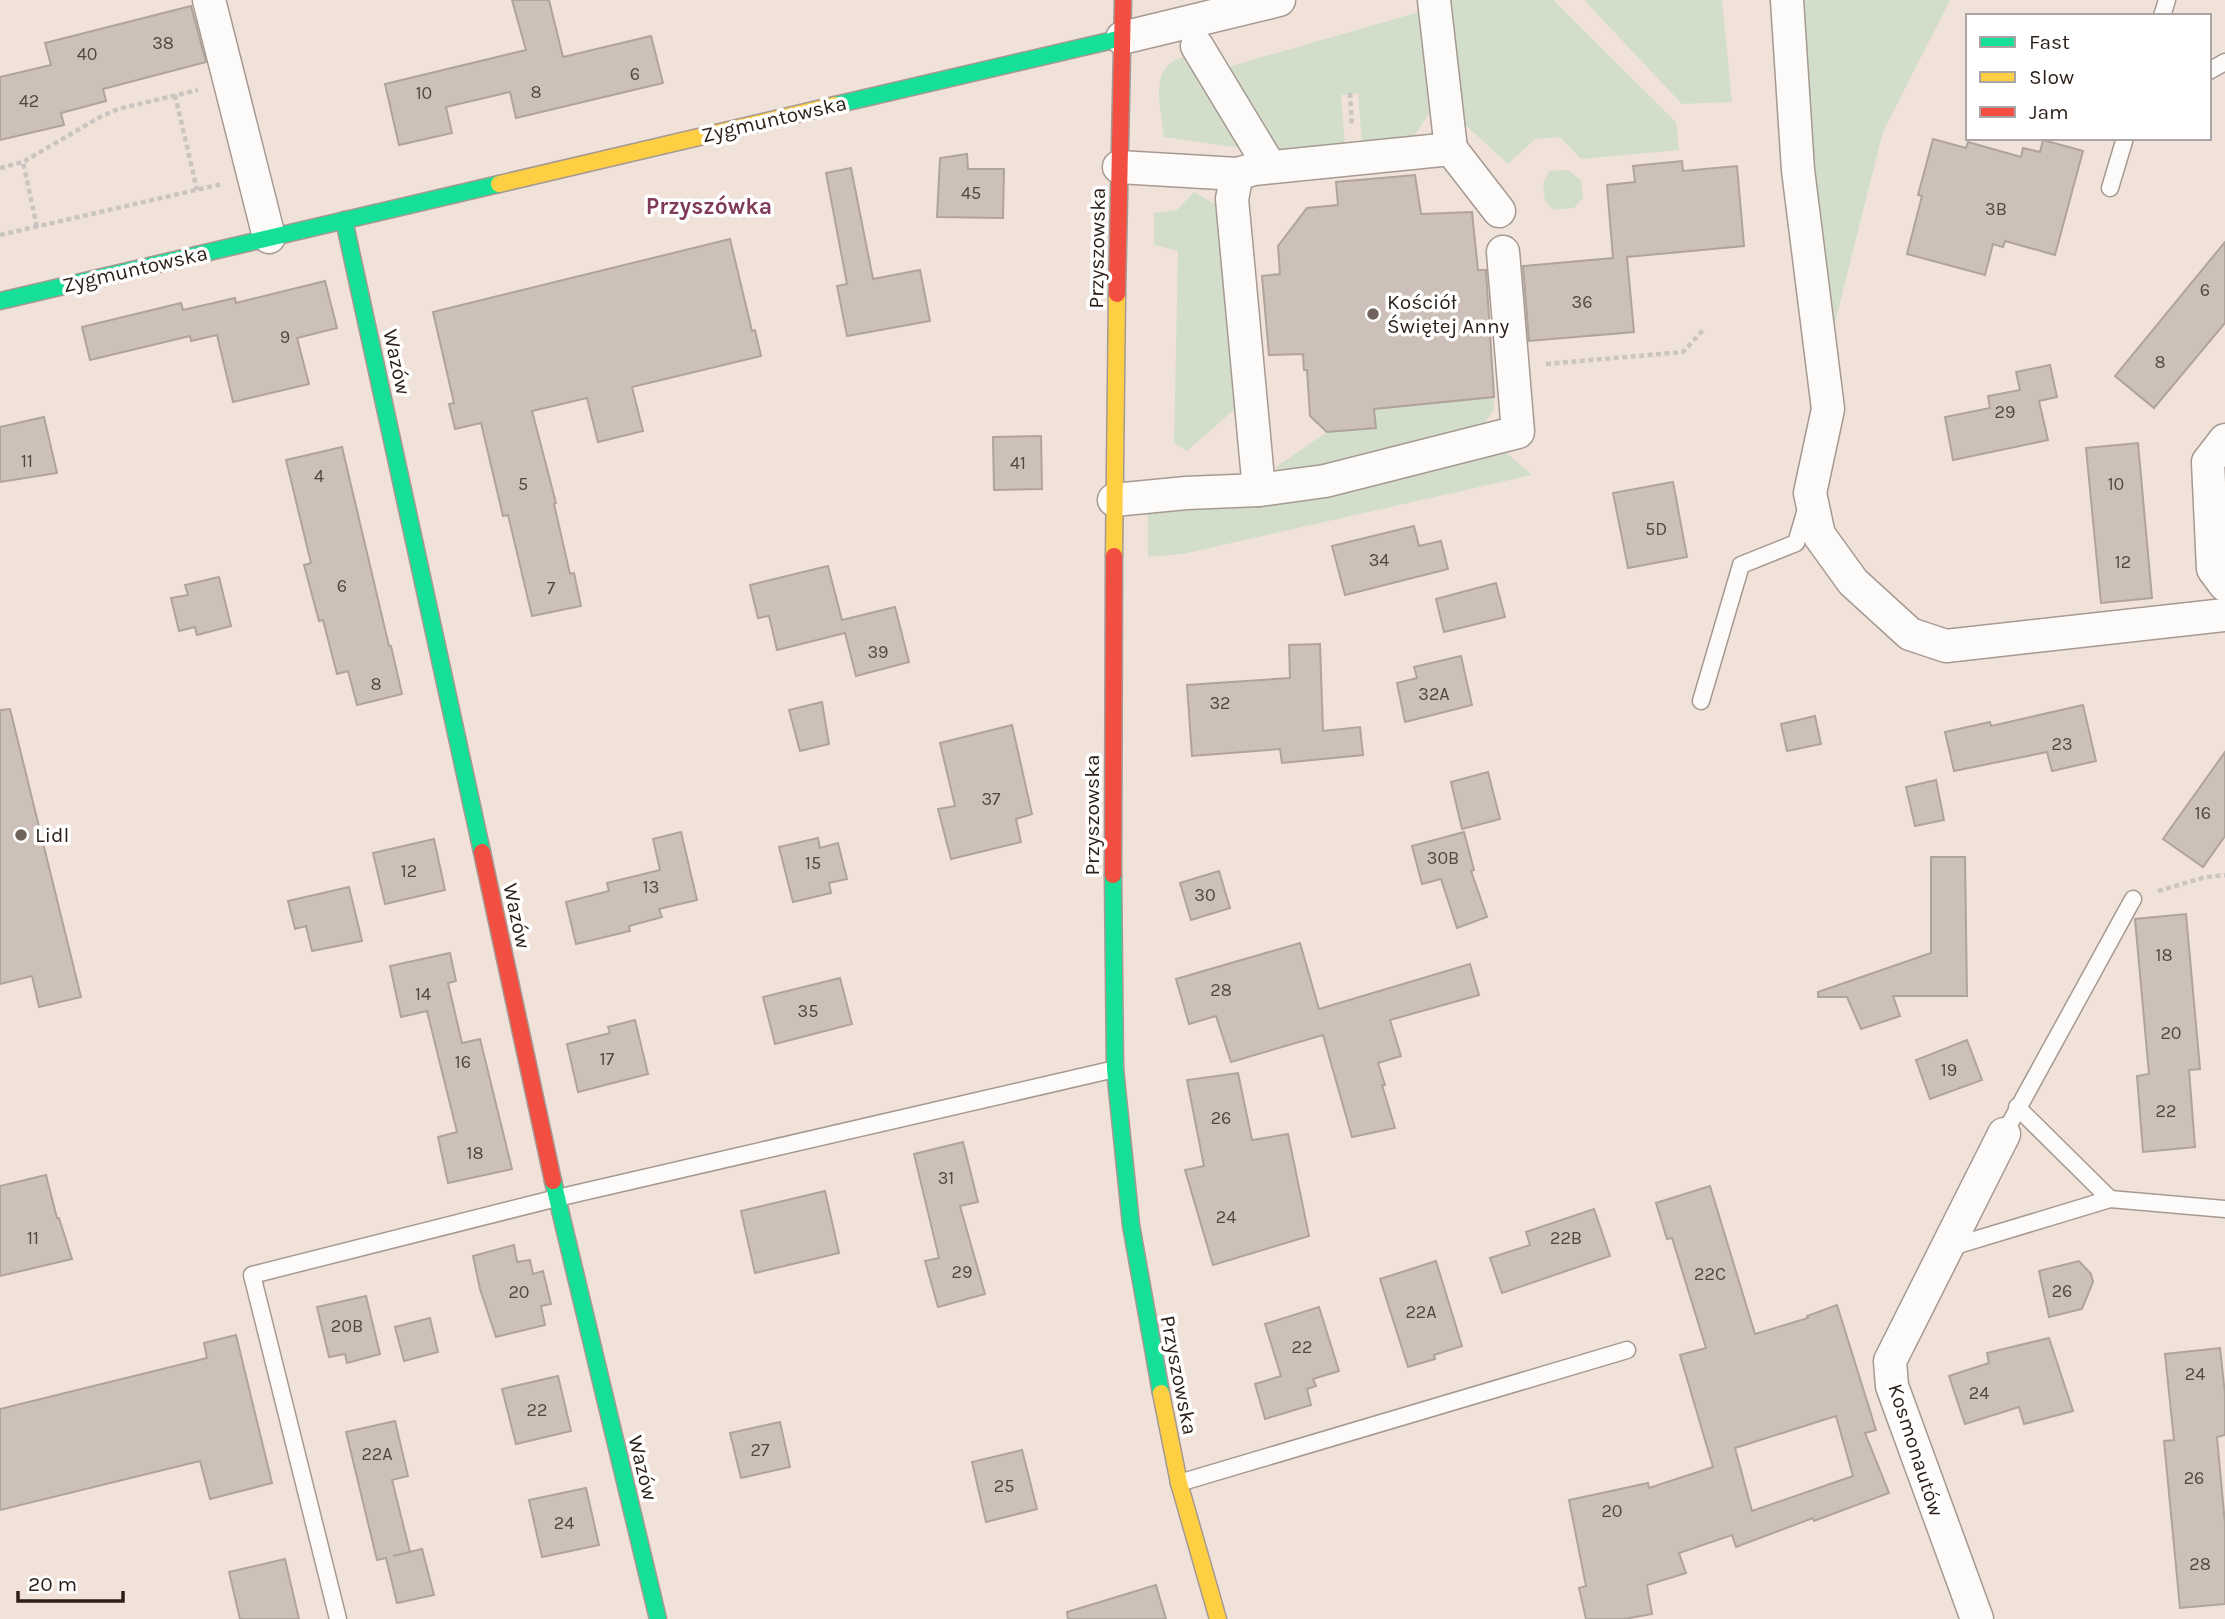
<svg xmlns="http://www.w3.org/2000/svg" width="2225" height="1619" viewBox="0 0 2225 1619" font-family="Karla,sans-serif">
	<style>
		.grass { fill: #d2deca }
		.building { fill: #cdc0b8; stroke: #b0a39b; stroke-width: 2; fill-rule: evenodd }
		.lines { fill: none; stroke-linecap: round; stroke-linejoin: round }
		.lane-casing { stroke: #a59992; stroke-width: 19 }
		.street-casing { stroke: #a59992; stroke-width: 35 }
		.fast-casing { stroke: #a59992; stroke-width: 19 }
		.slow-casing { stroke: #a59992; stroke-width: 19 }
		.jam-casing { stroke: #a59992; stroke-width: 19 }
		.path { stroke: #cac5c1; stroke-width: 4.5; stroke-dasharray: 5 3.5; stroke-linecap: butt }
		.lane { stroke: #fdfbf9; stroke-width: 16 }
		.street { stroke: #fdfbf9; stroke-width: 32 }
		.fast { stroke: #16e098; stroke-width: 16 }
		.slow { stroke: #ffcf43; stroke-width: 16 }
		.jam { stroke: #f24e42; stroke-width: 16 }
		.poi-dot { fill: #70635c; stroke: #fff; stroke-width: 2.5 }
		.labels { text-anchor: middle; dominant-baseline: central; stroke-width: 7; stroke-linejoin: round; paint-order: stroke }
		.number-label { font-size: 18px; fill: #544740 }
		.street-label { font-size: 21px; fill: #2b1f18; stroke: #fff }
		.poi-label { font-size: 21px; fill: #2b1f18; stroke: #fff; text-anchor: start }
		.neighbourhood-label { font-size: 23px; font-weight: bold; fill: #7f3b59; stroke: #fff }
	</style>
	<rect width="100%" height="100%" fill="#f1e2d9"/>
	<g class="grass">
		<polygon points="1450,0 1553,0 1676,122 1679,150 1581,159 1560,137 1535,139 1508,164 1461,121"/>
		<polygon points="1584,0 1722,0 1732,102 1682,104"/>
		<polygon points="1802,0 1950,0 1883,132 1830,343 1810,169"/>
		<polygon points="1419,12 1429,113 1412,140 1362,144 1358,93 1341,95 1345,144 1270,151 1221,69"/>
		<path d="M 1190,56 L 1246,147 L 1232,147 L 1164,137 C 1161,107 1146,61 1190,56 Z"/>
		<polygon points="1568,170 1581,180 1583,197 1574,208 1554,210 1545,202 1543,183 1549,171"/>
		<polygon points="1194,192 1220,207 1237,407 1187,451 1174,443 1178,251 1154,245 1154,213 1177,210"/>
		<polygon points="1494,397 1494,410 1481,428 1279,475 1276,467 1327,432 1376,428 1374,409"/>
		<polygon points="1502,449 1532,475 1183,554 1148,557 1148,512 1283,501"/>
	</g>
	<g class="building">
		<polygon points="512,0 549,0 563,57 651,36 663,83 516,118 510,92 446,107 452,133 399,145 385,84 526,50"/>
		<polygon points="191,6 206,62 103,89 106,101 61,113 64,125 0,140 0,77 51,65 45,43"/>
		<polygon points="1933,139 1966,148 1968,142 2021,157 2023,148 2040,152 2043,140 2083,151 2055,255 2005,241 2003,247 1993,244 1985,275 1907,254 1922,196 1918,195"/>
		<polygon points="967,154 968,169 1004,169 1003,218 937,217 940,158"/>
		<polygon points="1682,161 1683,171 1737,166 1744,246 1627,257 1634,332 1529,341 1523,266 1613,258 1607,185 1635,182 1633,166"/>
		<polygon points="851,168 873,279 920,270 930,321 847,336 837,286 847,284 826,173"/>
		<polygon points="1415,175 1421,214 1472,212 1478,270 1486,270 1494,397 1374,409 1376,428 1327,432 1310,416 1307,370 1304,370 1303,354 1269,355 1262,276 1280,274 1278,246 1307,208 1338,205 1336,182"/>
		<polygon points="730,239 752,331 755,330 761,356 632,387 643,431 598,442 587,398 532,411 556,503 554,504 570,574 574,573 581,606 532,616 508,515 503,516 481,423 455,429 449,404 454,403 433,312"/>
		<polygon points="2225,242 2225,323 2154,408 2115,376"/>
		<polygon points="325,281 337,328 297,338 309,384 233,402 217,335 191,341 190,336 90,360 82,327 181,303 183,310 235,298 236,303"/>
		<polygon points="2050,365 2057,397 2039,401 2048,440 1953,460 1945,417 1990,408 1988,396 2020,390 2016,372"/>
		<polygon points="44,417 57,473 0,482 0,427"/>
		<polygon points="1041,436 1042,489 994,490 993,437"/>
		<polygon points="2138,443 2152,598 2101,603 2086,448"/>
		<polygon points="342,447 389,646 391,646 402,694 357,705 348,671 337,674 323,620 319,621 304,565 311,563 286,460"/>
		<polygon points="1673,482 1687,557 1628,568 1613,493"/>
		<polygon points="1414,526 1419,546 1441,541 1448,569 1345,595 1332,546"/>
		<polygon points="828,566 842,620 895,607 909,662 856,676 845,633 777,650 769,616 758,618 750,585"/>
		<polygon points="219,577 231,626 197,635 195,627 179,631 171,598 188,595 185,585"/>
		<polygon points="1496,583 1505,617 1444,632 1436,599"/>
		<polygon points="1320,644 1323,731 1360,727 1363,755 1282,763 1280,749 1192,756 1187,685 1290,678 1289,645"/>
		<polygon points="1461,656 1472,705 1405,722 1397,683 1417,678 1414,667"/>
		<polygon points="822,702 829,744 800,751 789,710"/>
		<polygon points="2083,705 2096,761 2052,771 2047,752 1954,771 1945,732 1990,722 1991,726"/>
		<polygon points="10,709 81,997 39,1007 32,976 0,984 0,710"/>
		<polygon points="1815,716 1821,744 1787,751 1781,724"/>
		<polygon points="1012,725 1032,814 1016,819 1021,842 951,859 938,809 955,806 940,743"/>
		<polygon points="2225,752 2225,836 2203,867 2163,839"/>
		<polygon points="1488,772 1500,819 1462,829 1451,782"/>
		<polygon points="1936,780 1944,820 1915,826 1906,787"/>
		<polygon points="681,832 697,900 659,909 662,917 629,926 630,931 576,944 566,902 609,891 607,883 660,870 653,839"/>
		<polygon points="1464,832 1474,870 1471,871 1487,917 1457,928 1441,879 1422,884 1412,846"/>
		<polygon points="818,838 820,848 838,843 847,879 829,883 831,893 793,902 779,847"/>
		<polygon points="434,839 445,890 385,904 373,853"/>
		<polygon points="1931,857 1965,857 1967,996 1893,996 1900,1016 1861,1029 1847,997 1818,997 1818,992 1931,953"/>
		<polygon points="1219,871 1230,908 1191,920 1180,883"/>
		<polygon points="349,887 362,941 312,951 306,926 295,929 288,901"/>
		<polygon points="2186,914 2200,1069 2189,1070 2195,1147 2143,1152 2137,1076 2149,1074 2135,919"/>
		<polygon points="1300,943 1319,1009 1470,964 1479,995 1390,1020 1401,1056 1378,1063 1385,1085 1382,1085 1395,1128 1352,1137 1323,1035 1231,1062 1216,1016 1189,1024 1176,979"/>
		<polygon points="450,953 456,981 448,983 462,1043 480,1039 512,1169 448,1183 438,1137 457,1132 427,1011 401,1017 390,966"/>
		<polygon points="840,978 852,1024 775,1044 763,997"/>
		<polygon points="635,1020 648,1074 578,1092 567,1044 610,1033 608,1027"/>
		<polygon points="1967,1040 1982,1080 1930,1099 1916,1060"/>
		<polygon points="1238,1073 1252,1140 1288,1134 1309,1236 1213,1265 1185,1170 1204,1166 1187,1080"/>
		<polygon points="963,1142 978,1202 960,1206 985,1294 938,1307 925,1261 939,1258 914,1154"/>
		<polygon points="46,1175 57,1218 59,1218 72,1259 0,1276 0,1186"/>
		<path d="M 1710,1186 L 1755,1334 L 1808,1318 L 1807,1316 L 1837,1305 L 1876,1430 L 1865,1433 L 1889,1493 L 1814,1521 L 1813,1518 L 1736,1547 L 1732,1535 L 1679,1553 L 1686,1573 L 1647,1585 L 1652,1614 L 1624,1619 L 1586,1619 L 1579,1588 L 1586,1586 L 1569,1500 L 1648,1483 L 1649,1488 L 1713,1467 L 1680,1355 L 1706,1348 L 1672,1238 L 1667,1239 L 1656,1203 ZM 1836,1416 L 1853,1476 L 1752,1511 L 1735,1448 Z"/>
		<polygon points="825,1191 839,1253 755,1273 741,1211"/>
		<polygon points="1594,1209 1610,1256 1502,1293 1490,1258 1530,1245 1526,1232"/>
		<polygon points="514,1245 517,1262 530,1260 533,1274 543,1271 551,1304 541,1306 545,1325 496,1337 480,1289 473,1256"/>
		<polygon points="1436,1261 1462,1346 1434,1355 1435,1359 1408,1367 1380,1279"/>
		<polygon points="2079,1261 2091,1274 2093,1282 2082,1309 2049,1317 2039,1271"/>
		<polygon points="366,1296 380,1354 347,1363 345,1354 329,1357 317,1307"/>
		<polygon points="1319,1307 1339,1371 1313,1379 1316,1386 1307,1389 1311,1405 1265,1419 1255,1384 1281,1376 1265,1324"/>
		<polygon points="430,1318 438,1352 404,1361 395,1327"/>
		<polygon points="236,1335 272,1483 210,1499 200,1461 0,1510 0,1409 207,1358 204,1343"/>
		<polygon points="2049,1338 2073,1411 2024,1424 2019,1407 1965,1424 1949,1376 1989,1363 1987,1353"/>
		<polygon points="2220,1348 2225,1394 2225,1435 2217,1437 2225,1524 2225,1604 2180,1608 2164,1441 2174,1440 2165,1354"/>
		<polygon points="558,1376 571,1431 516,1444 502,1389"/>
		<polygon points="395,1421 408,1476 392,1480 410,1552 393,1556 422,1549 434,1595 397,1603 386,1558 377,1560 346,1432"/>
		<polygon points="780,1422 790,1467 741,1478 730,1433"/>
		<polygon points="1022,1450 1037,1509 986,1522 972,1462"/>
		<polygon points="586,1488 599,1545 542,1557 529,1500"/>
		<polygon points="285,1559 299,1619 240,1619 229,1572"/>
		<polygon points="1156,1585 1166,1619 1068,1619 1067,1612"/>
	</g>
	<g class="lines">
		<g class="lane-casing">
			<g id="lane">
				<polyline points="2162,16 2167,0"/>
				<polyline points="2209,71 2225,62"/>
				<polyline points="2110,188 2125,138"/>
				<polyline points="1701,701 1741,565 1796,543 1807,506"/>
				<polyline points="2017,1107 2110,1199"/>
				<polyline points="2004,1134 2133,899"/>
				<polyline points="1948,1248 2110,1199 2225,1209"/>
				<polyline points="1179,1483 1627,1350"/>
				<polyline points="338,1619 252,1275 557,1198 1115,1069"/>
			</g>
		</g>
		<g class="street-casing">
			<g id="street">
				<polyline points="209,0 269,237"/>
				<polyline points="1434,0 1451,149"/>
				<polyline points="1787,0 1798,170 1828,409 1810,493 1819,535 1853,582 1910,634 1946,646 2225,615"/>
				<polyline points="1122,38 1279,0"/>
				<polyline points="1197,46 1270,167"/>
				<polyline points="1119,167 1237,174"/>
				<polyline points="2225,440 2208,462 2213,569 2225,585"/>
				<polyline points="1259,490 1232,199 1237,174 1254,169 1451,149 1499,211"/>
				<polyline points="1114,500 1186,493 1259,490 1325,481 1518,432 1503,252"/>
				<polyline points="1977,1619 1892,1386 1890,1361 2004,1134"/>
			</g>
		</g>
		<g class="fast-casing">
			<g id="fast">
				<polyline points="835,105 1122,38"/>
				<polyline points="344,220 482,852"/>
				<polyline points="0,301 499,184"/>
				<polyline points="1113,875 1115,1069 1131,1225 1161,1393"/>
				<polyline points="553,1181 658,1619"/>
			</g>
		</g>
		<g class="slow-casing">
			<g id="slow">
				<polyline points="499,184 835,105"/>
				<polyline points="1114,556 1117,294"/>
				<polyline points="1161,1393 1179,1483 1218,1619"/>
			</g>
		</g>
		<g class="jam-casing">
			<g id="jam">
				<polyline points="1117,294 1123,0"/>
				<polyline points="482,852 553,1181"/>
				<polyline points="1113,875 1114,556"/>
			</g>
		</g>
		<g class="path">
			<polyline points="1350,93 1352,127"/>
			<polyline points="175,95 197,190"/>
			<polyline points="0,168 23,162"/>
			<polyline points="37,227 23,162 100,117 118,109 198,90"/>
			<polyline points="0,235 222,184"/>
			<polyline points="1546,364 1683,352 1705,328"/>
			<polyline points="2158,891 2206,877 2225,875"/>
		</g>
		<use href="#lane" class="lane"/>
		<use href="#street" class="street"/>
		<use href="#fast" class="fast"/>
		<use href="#slow" class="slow"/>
		<use href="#jam" class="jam"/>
	</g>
	<g class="poi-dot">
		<circle cx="1373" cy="314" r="7"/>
		<circle cx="21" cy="835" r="7"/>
	</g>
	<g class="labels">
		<g class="number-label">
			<text x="163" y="43">38</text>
			<text x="87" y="54">40</text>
			<text x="635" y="74">6</text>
			<text x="536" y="92">8</text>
			<text x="424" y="93">10</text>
			<text x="29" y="101">42</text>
			<text x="971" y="193">45</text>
			<text x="1996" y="209">3B</text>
			<text x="2205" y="290">6</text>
			<text x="1582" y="302">36</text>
			<text x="285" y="337">9</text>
			<text x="2160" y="362">8</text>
			<text x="2005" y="412">29</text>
			<text x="27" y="461">11</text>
			<text x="1018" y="463">41</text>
			<text x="319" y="476">4</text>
			<text x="523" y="484">5</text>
			<text x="2116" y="484">10</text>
			<text x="1656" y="529">5D</text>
			<text x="1379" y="560">34</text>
			<text x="2123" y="562">12</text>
			<text x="342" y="586">6</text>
			<text x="551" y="588">7</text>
			<text x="878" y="652">39</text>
			<text x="376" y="684">8</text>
			<text x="1434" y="694">32A</text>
			<text x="1220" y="703">32</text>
			<text x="2062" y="744">23</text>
			<text x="991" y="799">37</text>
			<text x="2203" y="813">16</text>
			<text x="1443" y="858">30B</text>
			<text x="813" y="863">15</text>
			<text x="409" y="871">12</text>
			<text x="651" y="887">13</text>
			<text x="1205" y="895">30</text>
			<text x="2164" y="955">18</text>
			<text x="1221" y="990">28</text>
			<text x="423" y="994">14</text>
			<text x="808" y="1011">35</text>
			<text x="2171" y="1033">20</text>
			<text x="607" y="1059">17</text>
			<text x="463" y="1062">16</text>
			<text x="1949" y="1070">19</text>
			<text x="2166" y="1111">22</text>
			<text x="1221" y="1118">26</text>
			<text x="475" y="1153">18</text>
			<text x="946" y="1178">31</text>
			<text x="1226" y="1217">24</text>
			<text x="33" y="1238">11</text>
			<text x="1566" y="1238">22B</text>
			<text x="962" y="1272">29</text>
			<text x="1710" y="1274">22C</text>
			<text x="2062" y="1291">26</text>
			<text x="519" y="1292">20</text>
			<text x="1421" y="1312">22A</text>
			<text x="347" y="1326">20B</text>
			<text x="1302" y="1347">22</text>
			<text x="2195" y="1374">24</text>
			<text x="1979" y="1393">24</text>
			<text x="537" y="1410">22</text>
			<text x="760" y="1450">27</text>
			<text x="377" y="1454">22A</text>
			<text x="2194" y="1478">26</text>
			<text x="1004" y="1486">25</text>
			<text x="1612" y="1511">20</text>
			<text x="564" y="1523">24</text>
			<text x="2200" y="1564">28</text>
		</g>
		<g class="street-label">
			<text transform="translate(774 119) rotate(-13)">Zygmuntowska</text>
			<text transform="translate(1097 248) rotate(-89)">Przyszowska</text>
			<text transform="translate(135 269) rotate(-13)">Zygmuntowska</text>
			<text transform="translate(397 362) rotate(78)">Wazów</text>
			<text transform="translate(1092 815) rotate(-90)">Przyszowska</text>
			<text transform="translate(517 916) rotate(78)">Wazów</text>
			<text transform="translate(1179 1375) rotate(79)">Przyszowska</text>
			<text transform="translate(1916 1450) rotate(72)">Kosmonautów</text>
			<text transform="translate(643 1468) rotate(76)">Wazów</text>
		</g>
		<g class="poi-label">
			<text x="1387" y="302">Kościół<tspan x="1387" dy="24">Świętej Anny</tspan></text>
			<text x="35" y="835">Lidl</text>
		</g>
		<g class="neighbourhood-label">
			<text x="709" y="206">Przyszówka</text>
		</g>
	</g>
	<rect x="1966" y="14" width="245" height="126" fill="#ffffff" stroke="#aaa5a3" stroke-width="2"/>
	<rect x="1980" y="37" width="35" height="10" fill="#16e098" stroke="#aaa5a3" stroke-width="2"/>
	<text x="2029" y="49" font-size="21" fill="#2b1f18">Fast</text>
	<rect x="1980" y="72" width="35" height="10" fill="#ffcf43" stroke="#aaa5a3" stroke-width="2"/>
	<text x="2029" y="84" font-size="21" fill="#2b1f18">Slow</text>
	<rect x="1980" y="107" width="35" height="10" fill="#f24e42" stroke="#aaa5a3" stroke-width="2"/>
	<text x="2029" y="119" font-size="21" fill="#2b1f18">Jam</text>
	<path d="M18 1591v10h105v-10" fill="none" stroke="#2b1f18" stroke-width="3.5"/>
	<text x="28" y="1591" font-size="21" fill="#2b1f18" stroke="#ffffff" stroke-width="5" paint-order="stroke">20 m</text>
</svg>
